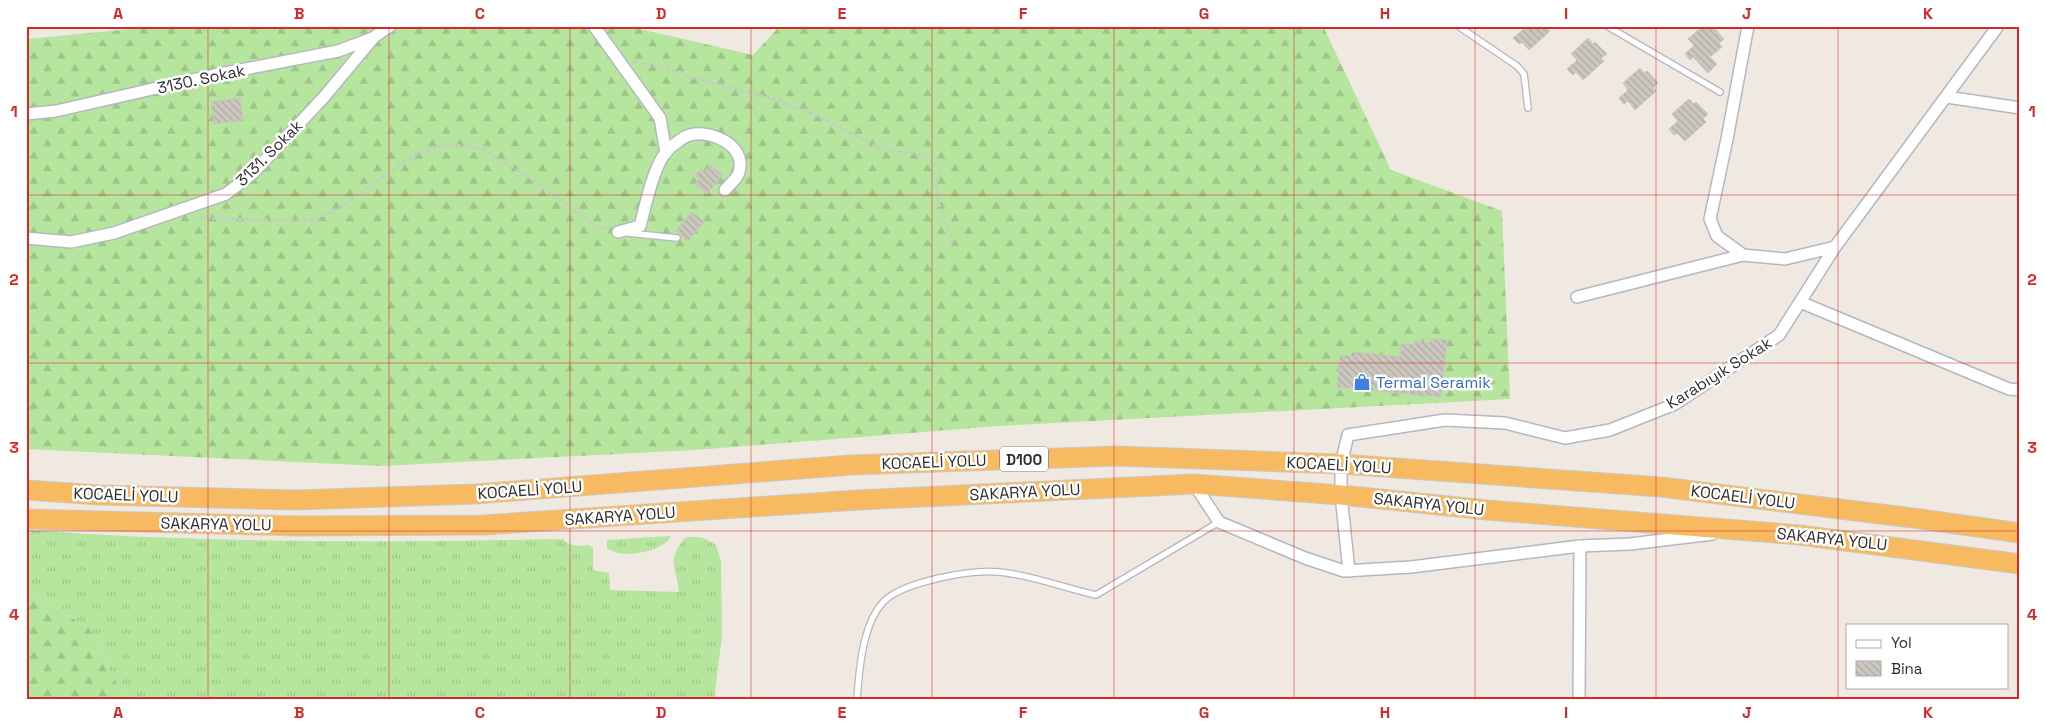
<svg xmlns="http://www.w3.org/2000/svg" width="2046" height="726" viewBox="0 0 2046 726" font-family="'Space Grotesk',sans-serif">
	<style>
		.grass { fill: url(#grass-tufts) }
		.forest { fill: url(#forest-firs) }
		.building { fill: url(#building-back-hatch); stroke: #cbc5ba }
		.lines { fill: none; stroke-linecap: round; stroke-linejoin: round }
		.service-casing { stroke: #b4b7c1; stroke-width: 8 }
		.minor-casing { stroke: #b4b7c1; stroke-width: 14 }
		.trunk-casing { stroke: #c9c9c9; stroke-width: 21 }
		.path { stroke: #c9c9c9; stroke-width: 2.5; stroke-dasharray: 4 2.5; stroke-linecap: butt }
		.service { stroke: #fff; stroke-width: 5.5 }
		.minor { stroke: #fff; stroke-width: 11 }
		.trunk { stroke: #f8ba60; stroke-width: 19 }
		.grid { fill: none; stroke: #d62828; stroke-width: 1; stroke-opacity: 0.55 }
		.labels { text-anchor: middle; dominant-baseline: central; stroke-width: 5; stroke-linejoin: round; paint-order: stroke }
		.shield { fill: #fff; stroke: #6d6d6d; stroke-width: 1 }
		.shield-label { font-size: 15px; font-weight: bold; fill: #2e2e2e }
		.street-label { font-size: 16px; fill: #2e2e2e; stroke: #fff }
		.shop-label { font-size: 16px; fill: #366cbe; stroke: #fff; text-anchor: start }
		.neatline { fill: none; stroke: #d62828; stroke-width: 2 }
		.grid-label { font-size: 16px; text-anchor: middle; font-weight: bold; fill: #d62828 }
	</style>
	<defs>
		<pattern id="grass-tufts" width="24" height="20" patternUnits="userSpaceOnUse" patternTransform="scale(1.25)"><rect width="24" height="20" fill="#b6e59e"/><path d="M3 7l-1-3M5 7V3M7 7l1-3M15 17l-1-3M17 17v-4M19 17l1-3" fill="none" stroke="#9dc588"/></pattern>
		<pattern id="forest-firs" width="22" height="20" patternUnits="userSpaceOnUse" patternTransform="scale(1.25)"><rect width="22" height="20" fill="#b6e59e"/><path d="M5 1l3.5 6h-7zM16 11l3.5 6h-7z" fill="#9dc588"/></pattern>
		<pattern id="building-back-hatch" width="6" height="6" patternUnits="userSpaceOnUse" patternTransform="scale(1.25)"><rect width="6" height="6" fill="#cbc7bf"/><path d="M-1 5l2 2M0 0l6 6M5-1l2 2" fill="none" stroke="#afaba4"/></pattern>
	</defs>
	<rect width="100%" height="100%" fill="#efe9e1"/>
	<g class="grass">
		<path d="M 26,530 C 205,543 384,543 563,539 C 570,546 578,547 588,545 L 593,548 L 593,570 L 609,573 L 610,590 L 679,592 C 677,567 665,562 685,538 C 698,535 705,538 716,545 L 721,561 L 722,636 L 714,700 L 125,700 L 89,628 L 26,592 Z"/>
		<path d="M 671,536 C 664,552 620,560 607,548 L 607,540 Z"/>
	</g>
	<g class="forest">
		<polygon points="162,26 627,26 753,55 780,26 1323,26 1391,170 1502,211 1510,399 999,426 694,450 381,466 26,449 26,39"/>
		<polygon points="26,592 89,628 125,700 26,700"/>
	</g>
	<g class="building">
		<polygon points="1519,26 1549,26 1547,28 1550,31 1529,50 1522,42 1519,44 1513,38 1523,30"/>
		<polygon points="1703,26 1710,29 1713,27 1724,39 1719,43 1722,47 1710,57 1717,64 1708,73 1693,57 1690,60 1685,54 1694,45 1688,39"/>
		<polygon points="1588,38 1593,44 1595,42 1607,54 1601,58 1604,61 1583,80 1576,72 1573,75 1567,69 1577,60 1571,54"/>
		<polygon points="1640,68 1644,73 1647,71 1658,83 1653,88 1656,91 1635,110 1628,101 1624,104 1619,98 1628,90 1623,83"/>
		<polygon points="240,98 243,120 214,124 211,102"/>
		<polygon points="1689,99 1694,104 1696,102 1708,114 1703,119 1706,122 1685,141 1677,133 1674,135 1669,129 1678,121 1672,114"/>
		<polygon points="710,165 723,175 707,194 695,184 699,179 695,175 701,169 705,172"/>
		<polygon points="692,212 704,222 688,241 676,231"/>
		<polygon points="1430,339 1447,340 1441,397 1337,387 1340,355 1355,357 1355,352 1400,357 1401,344 1415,345 1415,341 1430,343"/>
	</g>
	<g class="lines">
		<g class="service-casing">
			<g id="service">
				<polyline points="1458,26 1517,66 1524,74 1528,108"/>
				<polyline points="1607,26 1720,92"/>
				<polyline points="628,233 677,238"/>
				<path d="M 857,700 C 859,669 863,612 892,595 C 907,586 923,582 939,578 C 957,574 981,570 999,572 C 1032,575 1064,588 1096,595 L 1219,522"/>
			</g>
		</g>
		<g class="minor-casing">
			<g id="minor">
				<polyline points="594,26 660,118 666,153"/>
				<polyline points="1748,26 1727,139 1710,219 1717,236 1743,255 1785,259 1835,247"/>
				<polyline points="1947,97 2020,108"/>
				<polyline points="26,114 56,111 214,75 338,51 373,38"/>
				<path d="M 618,232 L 640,226 C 646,204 652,172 665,153 C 669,148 684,136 690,135 C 711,129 747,146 739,172 C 738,178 729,185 725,190"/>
				<polyline points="26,238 71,242 114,233 226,194 253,173 324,97 374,37 390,26"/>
				<polyline points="1577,297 1743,255"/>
				<polyline points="1800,302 2009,389 2020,390"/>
				<polyline points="1194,484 1219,522 1305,558 1344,571 1411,567 1580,546 1630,544 1713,534"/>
				<polyline points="1349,571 1341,495 1341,464 1348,435 1445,420 1505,423 1565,438 1610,430 1675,404 1779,335 1835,247 1998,26"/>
				<polyline points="1579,700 1580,546"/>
			</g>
		</g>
		<g class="trunk-casing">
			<g id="trunk">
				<polyline points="26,490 99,495 296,500 475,494 851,465 1116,456 1341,464 1661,487 1913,518 2020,533"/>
				<polyline points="26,519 298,526 483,525 858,500 1194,484 1341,495 1487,510 1800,535 2020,564"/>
			</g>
		</g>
		<g class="path">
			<path d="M 634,62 L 669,69 L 688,77 L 768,97 L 816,115 L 880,148 L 927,156 L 941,169 C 929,191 945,218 952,239 L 951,247"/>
			<polyline points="199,218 312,221 341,207 414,155 448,144 481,148 528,177 596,226 608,229"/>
		</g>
		<use href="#service" class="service"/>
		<use href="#minor" class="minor"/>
		<use href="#trunk" class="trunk"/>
	</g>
	<path class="grid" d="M 208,26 L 208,700M 389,26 L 389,700M 570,26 L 570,700M 751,26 L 751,700M 932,26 L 932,700M 1114,26 L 1114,700M 1294,26 L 1294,700M 1475,26 L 1475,700M 1656,26 L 1656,700M 1838,26 L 1838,700M 26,195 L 2020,195M 26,363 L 2020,363M 26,531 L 2020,531"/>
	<defs>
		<g id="shop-bare" transform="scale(1.35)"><path d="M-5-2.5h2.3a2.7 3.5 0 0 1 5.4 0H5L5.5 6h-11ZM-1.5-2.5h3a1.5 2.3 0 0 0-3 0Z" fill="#3f7fe0" stroke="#fff" stroke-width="2.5" paint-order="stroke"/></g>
	</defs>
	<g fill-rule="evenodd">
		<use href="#shop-bare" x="1362" y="382"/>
	</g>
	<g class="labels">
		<rect class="shield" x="1000" y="446.5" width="48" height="25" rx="4"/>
		<g class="shield-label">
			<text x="1024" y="459">D100</text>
		</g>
		<g class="street-label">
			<text transform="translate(201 79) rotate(-12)">3130. Sokak</text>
			<text transform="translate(269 153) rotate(-45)">3131. Sokak</text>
			<text transform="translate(1719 373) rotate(-32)">Karabıyık Sokak</text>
			<text transform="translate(934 462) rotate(-2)">KOCAELİ YOLU</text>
			<text transform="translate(1339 465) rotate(3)">KOCAELİ YOLU</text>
			<text transform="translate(530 490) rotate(-4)">KOCAELİ YOLU</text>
			<text transform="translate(1025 492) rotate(-3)">SAKARYA YOLU</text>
			<text transform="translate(126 495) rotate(2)">KOCAELİ YOLU</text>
			<text transform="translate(1743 497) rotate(7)">KOCAELİ YOLU</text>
			<text transform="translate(1429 504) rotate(6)">SAKARYA YOLU</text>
			<text transform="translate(620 516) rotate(-4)">SAKARYA YOLU</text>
			<text transform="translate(216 524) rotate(1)">SAKARYA YOLU</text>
			<text transform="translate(1832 539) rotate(6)">SAKARYA YOLU</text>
		</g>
		<g class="shop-label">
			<text x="1376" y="382">Termal Seramik</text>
		</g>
	</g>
	<rect width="2046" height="726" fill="none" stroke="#ffffff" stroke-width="55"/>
	<rect x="1846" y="624" width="162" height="65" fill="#ffffff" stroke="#ababab"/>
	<rect x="1856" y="640" width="25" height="8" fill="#ffffff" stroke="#ababab"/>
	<text x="1891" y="648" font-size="15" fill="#2e2e2e">Yol</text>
	<rect x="1856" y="661" width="25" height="15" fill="url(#building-back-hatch)" stroke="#ababab"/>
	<text x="1891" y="674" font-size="15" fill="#2e2e2e">Bina</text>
	<rect x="28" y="28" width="1990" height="670" class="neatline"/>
	<g class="grid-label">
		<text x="118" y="19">A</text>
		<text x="299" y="19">B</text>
		<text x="480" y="19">C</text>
		<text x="661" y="19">D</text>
		<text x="842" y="19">E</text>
		<text x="1023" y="19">F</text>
		<text x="1204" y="19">G</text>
		<text x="1385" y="19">H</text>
		<text x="1566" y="19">I</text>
		<text x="1747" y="19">J</text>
		<text x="1928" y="19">K</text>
		<text x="14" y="117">1</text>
		<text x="2032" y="117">1</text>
		<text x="14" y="285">2</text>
		<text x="2032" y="285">2</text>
		<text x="14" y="453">3</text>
		<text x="2032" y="453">3</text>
		<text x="14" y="620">4</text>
		<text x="2032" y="620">4</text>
		<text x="118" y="718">A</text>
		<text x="299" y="718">B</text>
		<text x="480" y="718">C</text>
		<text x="661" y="718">D</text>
		<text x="842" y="718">E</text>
		<text x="1023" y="718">F</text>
		<text x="1204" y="718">G</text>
		<text x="1385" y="718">H</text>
		<text x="1566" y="718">I</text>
		<text x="1747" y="718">J</text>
		<text x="1928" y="718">K</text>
	</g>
</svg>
